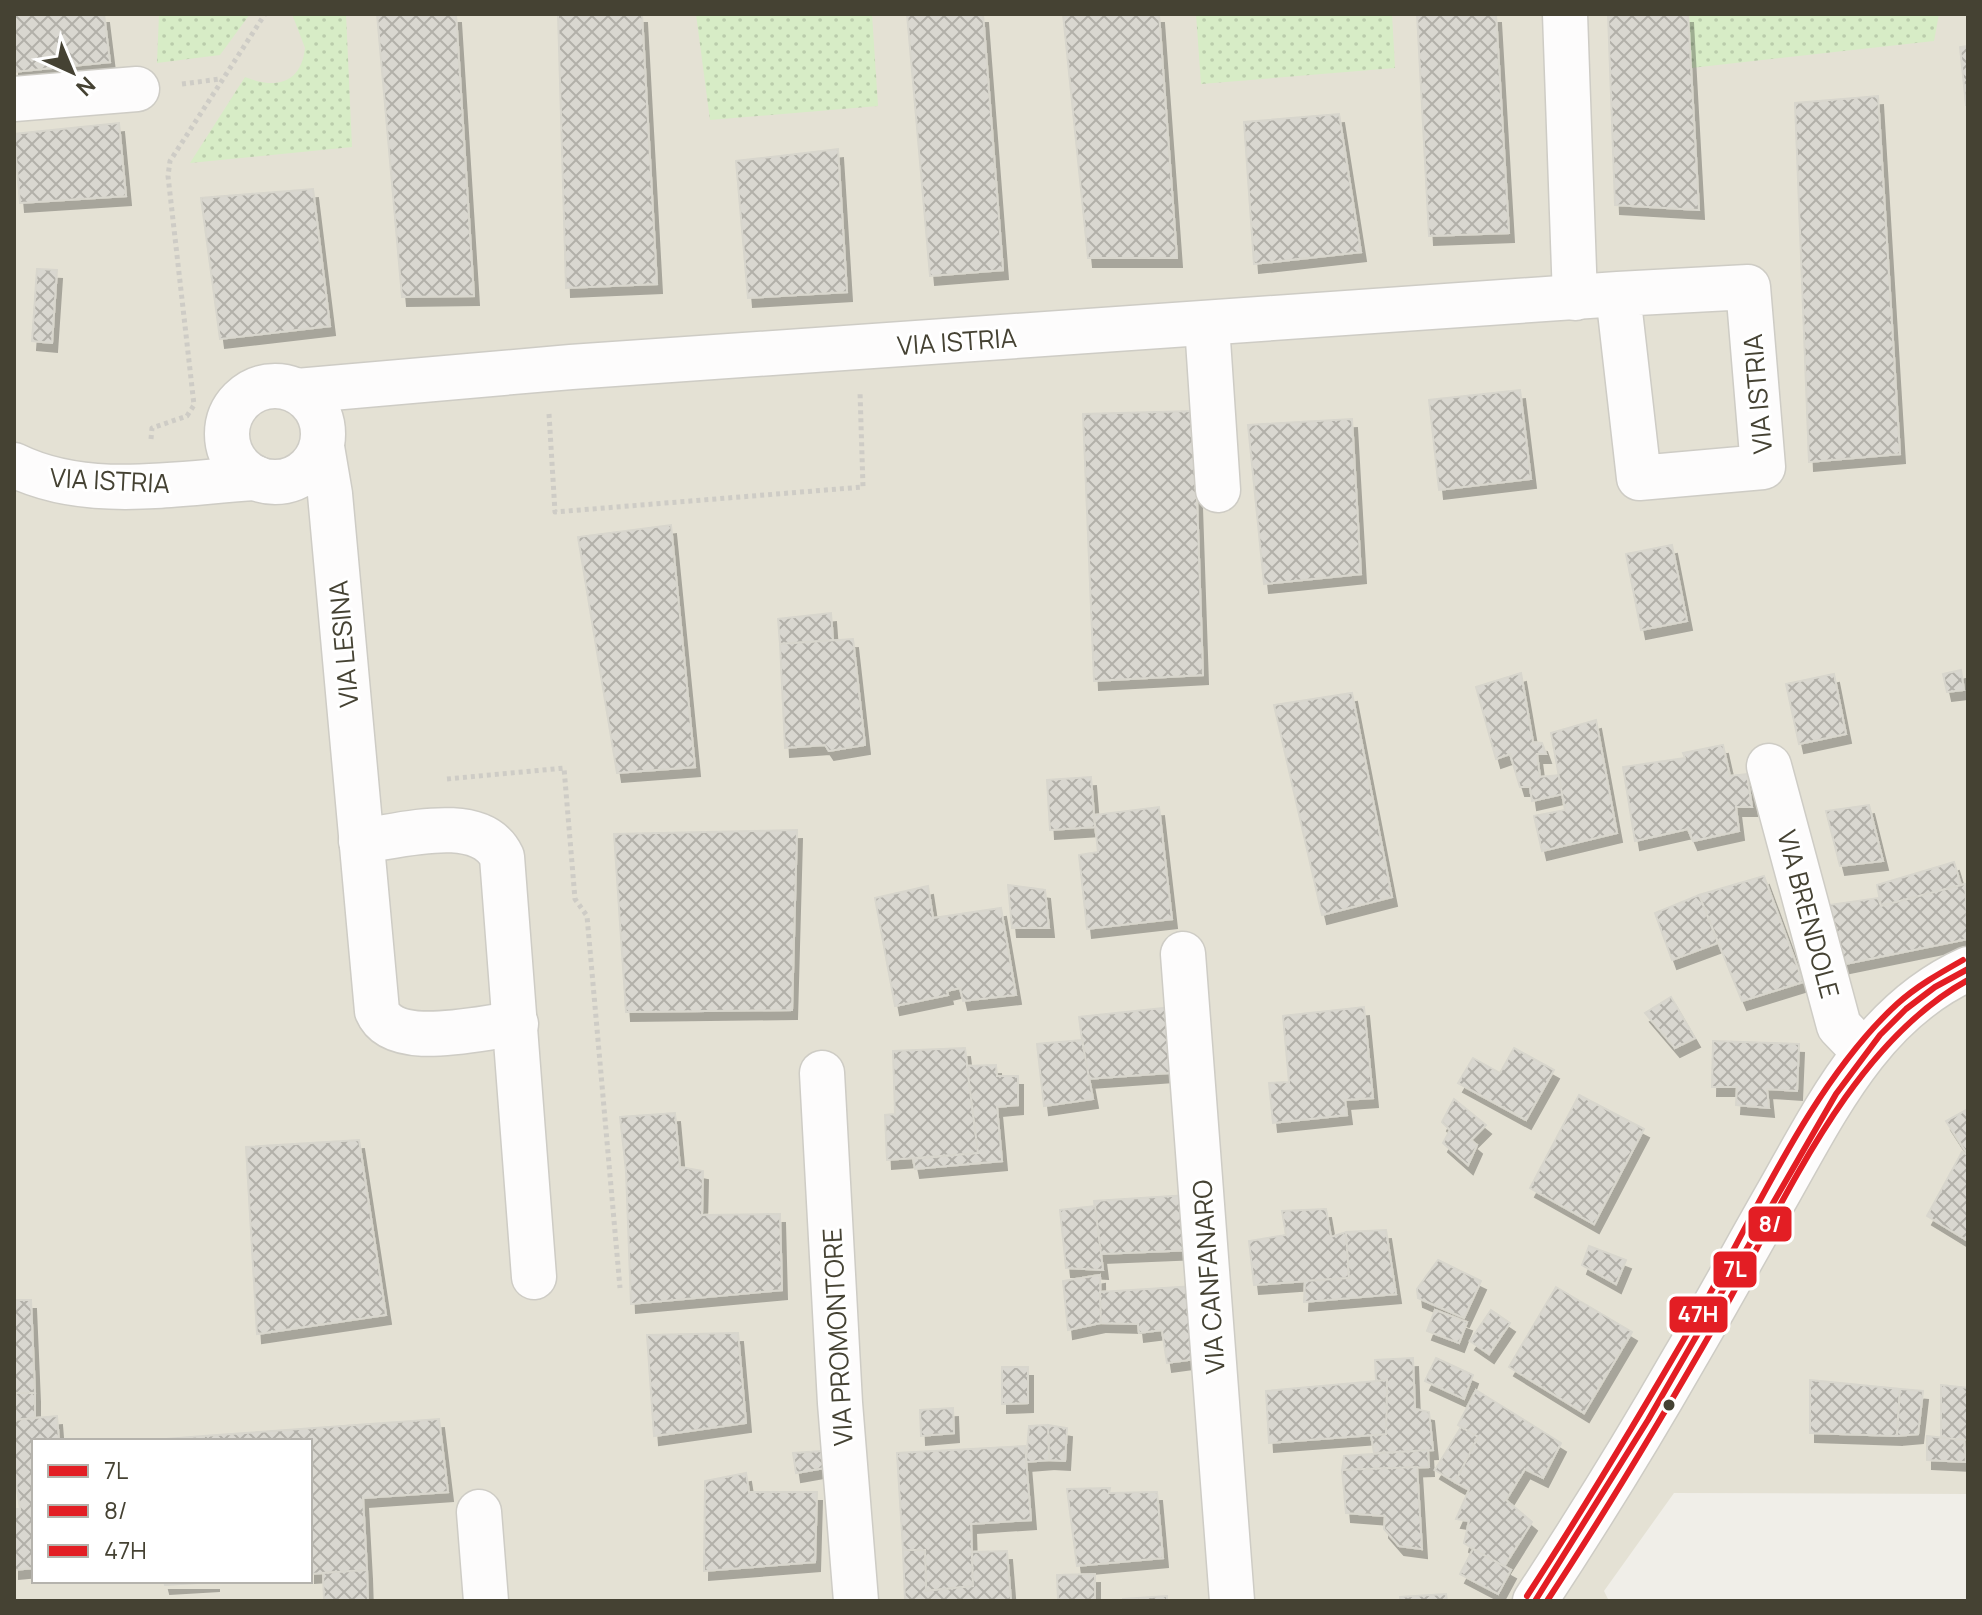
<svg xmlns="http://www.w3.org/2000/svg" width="1982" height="1615" viewBox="0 0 1982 1615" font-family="Manrope,sans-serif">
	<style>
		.residential { fill: #e4e1d4; fill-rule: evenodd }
		.green { fill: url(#green-dots) }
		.building { fill: url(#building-cross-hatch); stroke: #d8d6cd; stroke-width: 2; filter: url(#shadow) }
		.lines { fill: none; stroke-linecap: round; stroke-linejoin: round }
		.minor-casing { stroke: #ceccc5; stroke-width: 47 }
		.path { stroke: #ceccc6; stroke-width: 5; stroke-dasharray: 4 4; stroke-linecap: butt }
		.minor { stroke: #fdfcfc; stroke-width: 44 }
		.bus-1-casing { stroke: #fff; stroke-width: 12 }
		.bus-2-casing { stroke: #fff; stroke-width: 12 }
		.bus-3-casing { stroke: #fff; stroke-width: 12 }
		.bus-1 { stroke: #e31e24; stroke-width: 6 }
		.bus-2 { stroke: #e31e24; stroke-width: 6 }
		.bus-3 { stroke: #e31e24; stroke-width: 6 }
		.bus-dot { fill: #454233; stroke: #fff; stroke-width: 3 }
		.labels { text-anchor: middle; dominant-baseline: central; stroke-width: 6; stroke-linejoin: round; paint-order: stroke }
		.street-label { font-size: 26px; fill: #454233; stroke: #fff }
		.line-badge { stroke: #fff; stroke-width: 3 }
		.badge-label { font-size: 22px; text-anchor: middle; font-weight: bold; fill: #fff }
	</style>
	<defs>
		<pattern id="green-dots" width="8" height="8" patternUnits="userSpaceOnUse" patternTransform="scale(2)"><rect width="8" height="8" fill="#d7ecc6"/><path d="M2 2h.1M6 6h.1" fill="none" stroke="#baccab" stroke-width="1.8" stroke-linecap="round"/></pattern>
		<pattern id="building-cross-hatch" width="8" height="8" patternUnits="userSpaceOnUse" patternTransform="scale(2)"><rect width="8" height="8" fill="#d9d7d0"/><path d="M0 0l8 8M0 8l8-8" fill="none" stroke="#b2b0a9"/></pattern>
		<filter id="shadow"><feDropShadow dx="5" dy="9" stdDeviation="0" flood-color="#0004"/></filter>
	</defs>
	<rect width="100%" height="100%" fill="#f0eee8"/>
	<path class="residential" d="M 14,14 L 1968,14 L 1968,1494 L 1674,1493 L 1604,1591 L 1609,1601 L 14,1601 ZM 34,1441 L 310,1441 L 310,1581 L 34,1581 Z"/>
	<g class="green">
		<polygon points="159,14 250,14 220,55 157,63"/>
		<path d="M 292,14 L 346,14 L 352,147 L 190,163 L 245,77 C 274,89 301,85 305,48 Z"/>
		<polygon points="696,14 872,14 878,106 710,120"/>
		<polygon points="1196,14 1392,14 1395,68 1201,84"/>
		<polygon points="1689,14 1939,14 1934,41 1691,68"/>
	</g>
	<g class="building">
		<polygon points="14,14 104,14 110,62 14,72"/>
		<polygon points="377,14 456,14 474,296 402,297"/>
		<polygon points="558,14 642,14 657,284 566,288"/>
		<polygon points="907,14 983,14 1003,270 930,276"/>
		<polygon points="1063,14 1159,14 1177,258 1088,258"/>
		<polygon points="1417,14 1496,14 1509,233 1429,236"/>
		<polygon points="1608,14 1688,14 1699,210 1615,205"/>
		<polygon points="1968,46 1968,105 1966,105 1960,47"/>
		<polygon points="1878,96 1900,454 1809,462 1795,103"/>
		<polygon points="1339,114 1361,252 1254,264 1244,122"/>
		<polygon points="119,123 126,196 20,203 14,134"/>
		<polygon points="838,149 847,292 748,298 736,161"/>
		<polygon points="313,189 330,326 220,339 201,198"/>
		<polygon points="37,269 57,270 52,343 32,341"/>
		<polygon points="1520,390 1531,479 1439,490 1429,400"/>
		<polygon points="1194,411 1203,675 1094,681 1083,414"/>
		<polygon points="1352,419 1361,574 1264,584 1248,425"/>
		<polygon points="671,525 695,767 617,773 578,537"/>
		<polygon points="1672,545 1687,621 1641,630 1626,554"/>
		<polygon points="831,613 833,640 780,644 778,619"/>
		<polygon points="853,639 865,745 829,751 825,745 785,748 780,644"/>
		<polygon points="1961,670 1964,690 1947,692 1943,674"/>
		<polygon points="1521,673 1533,742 1542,743 1546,754 1537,754 1540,777 1559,775 1563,794 1532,801 1530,787 1520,787 1510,754 1496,759 1476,687"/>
		<polygon points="1834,674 1846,734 1799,744 1786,684"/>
		<polygon points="1352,693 1392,897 1322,915 1274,705"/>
		<polygon points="1596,720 1617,833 1542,851 1534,816 1565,810 1551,733"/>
		<polygon points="1723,745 1730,776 1747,774 1752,807 1736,807 1739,831 1693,841 1688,829 1635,841 1623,767 1685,758 1683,753"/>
		<polygon points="1091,777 1095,827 1050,830 1047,780"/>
		<polygon points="1869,805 1883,861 1840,866 1826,811"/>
		<polygon points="1159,807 1172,919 1087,929 1079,855 1098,852 1094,815"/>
		<polygon points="797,830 792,1010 626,1012 614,834"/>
		<polygon points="1954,862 1961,885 1881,906 1877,885"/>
		<polygon points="1764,876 1803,982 1742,1001 1699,895"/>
		<polygon points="1965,884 1968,939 1840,965 1829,905 1878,898 1881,906"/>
		<polygon points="1008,885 1045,890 1049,928 1012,928"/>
		<polygon points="928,886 933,918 1001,908 1016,995 963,1001 960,988 947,991 948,995 895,1006 875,898"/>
		<polygon points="1699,895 1718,943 1672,960 1655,913"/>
		<polygon points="1671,997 1695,1038 1675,1048 1645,1013"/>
		<polygon points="1172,1007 1182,1072 1087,1079 1079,1017"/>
		<polygon points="1364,1007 1373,1098 1345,1100 1347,1115 1273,1123 1269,1083 1289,1082 1283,1016"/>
		<polygon points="1082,1040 1093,1099 1044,1106 1037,1044"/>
		<polygon points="1713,1041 1799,1044 1797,1091 1767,1089 1769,1108 1736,1105 1737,1087 1712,1087"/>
		<polygon points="965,1048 978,1153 887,1160 885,1115 895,1114 893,1051"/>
		<polygon points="1514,1048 1554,1070 1526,1120 1458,1083 1473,1058 1500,1073"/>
		<polygon points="996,1065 997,1076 1018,1076 1018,1105 997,1107 1002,1161 915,1169 913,1159 978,1153 967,1066"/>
		<polygon points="1579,1095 1644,1129 1594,1224 1530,1188"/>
		<polygon points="1454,1099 1486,1125 1471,1140 1477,1145 1468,1165 1443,1143 1450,1130 1442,1122"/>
		<polygon points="1968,1109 1968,1155 1946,1121"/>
		<polygon points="675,1113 680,1167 703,1171 702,1215 780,1214 782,1290 631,1304 626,1171 620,1117"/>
		<polygon points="359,1140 386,1315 257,1334 246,1147"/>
		<polygon points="1962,1152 1968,1155 1968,1241 1927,1216"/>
		<polygon points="1188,1195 1193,1250 1100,1254 1094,1201"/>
		<polygon points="1095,1206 1103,1270 1066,1268 1060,1210"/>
		<polygon points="1326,1209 1331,1237 1346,1232 1349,1278 1254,1285 1249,1241 1286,1235 1282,1211"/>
		<polygon points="1386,1230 1396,1294 1304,1302 1305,1281 1349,1278 1346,1232"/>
		<polygon points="1589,1246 1626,1260 1616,1284 1582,1265"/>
		<polygon points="1438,1260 1481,1281 1464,1318 1418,1298 1417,1289"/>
		<polygon points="1100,1275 1101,1323 1068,1330 1063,1281"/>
		<polygon points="1195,1286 1204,1358 1167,1363 1162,1330 1139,1333 1138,1324 1101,1323 1100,1292"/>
		<polygon points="1556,1287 1632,1332 1584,1413 1509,1367"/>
		<polygon points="14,1300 31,1300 35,1393 14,1393"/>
		<polygon points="1435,1310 1467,1322 1459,1343 1427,1331"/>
		<polygon points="1491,1310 1510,1323 1489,1354 1470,1341"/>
		<polygon points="738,1333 746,1423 654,1436 647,1335"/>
		<polygon points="1413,1358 1415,1409 1429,1412 1433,1450 1374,1453 1371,1435 1386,1434 1387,1380 1376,1381 1375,1360"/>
		<polygon points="1436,1358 1473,1375 1464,1399 1425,1381"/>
		<polygon points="1002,1367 1028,1367 1028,1403 1002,1404"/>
		<polygon points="1387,1380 1386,1434 1269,1443 1266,1391"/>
		<polygon points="1810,1380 1900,1389 1897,1436 1810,1433"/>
		<polygon points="1941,1385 1968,1388 1968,1440 1941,1439"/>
		<polygon points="1900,1389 1923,1391 1918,1434 1897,1436"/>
		<polygon points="1476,1390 1561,1443 1543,1478 1525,1469 1506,1500 1532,1522 1503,1568 1464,1543 1469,1521 1456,1519 1469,1490 1455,1482 1478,1437 1458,1425"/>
		<polygon points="14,1393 35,1393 35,1418 14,1420"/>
		<polygon points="953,1408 954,1433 921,1436 920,1410"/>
		<polygon points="57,1416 59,1441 34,1441 34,1568 14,1570 14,1509 20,1509 14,1469 14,1420"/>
		<polygon points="439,1419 448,1492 363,1498 367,1570 310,1574 310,1441 204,1441 204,1436"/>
		<polygon points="1048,1425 1067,1428 1065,1461 1049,1460"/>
		<polygon points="1048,1425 1049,1460 1026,1462 1029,1426"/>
		<polygon points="1461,1427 1478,1437 1455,1482 1435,1470"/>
		<polygon points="203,1436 204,1441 154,1441 154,1440"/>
		<polygon points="1927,1436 1964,1440 1966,1462 1927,1460"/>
		<polygon points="1025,1446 1031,1520 971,1524 973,1586 926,1591 925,1550 903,1550 897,1453"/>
		<polygon points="1428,1450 1429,1467 1342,1470 1344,1456"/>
		<polygon points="822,1451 825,1468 796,1473 793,1453"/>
		<polygon points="1417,1467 1422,1549 1399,1546 1384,1529 1385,1516 1346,1513 1342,1470"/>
		<polygon points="746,1473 749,1492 817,1492 815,1562 704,1571 705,1481"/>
		<polygon points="1110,1488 1109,1493 1157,1492 1163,1558 1077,1566 1067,1489"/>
		<polygon points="1473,1549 1511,1570 1498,1594 1460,1574"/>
		<polygon points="903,1550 925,1550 926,1591 973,1586 972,1552 1007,1551 1011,1601 905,1601"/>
		<polygon points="367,1570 368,1601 324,1601 323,1573"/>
		<polygon points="1095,1574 1095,1600 1058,1600 1057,1575"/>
		<polygon points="164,1581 214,1581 214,1582 165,1585"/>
		<polygon points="1446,1594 1447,1601 1400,1601 1400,1597"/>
		<polygon points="1167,1596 1167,1601 1122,1599"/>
	</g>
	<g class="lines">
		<g class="minor-casing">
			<g id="minor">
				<polyline points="1565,14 1575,298"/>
				<polyline points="14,99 137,89"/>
				<polyline points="1207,325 1218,490"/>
				<circle cx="275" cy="434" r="48"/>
				<polyline points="297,391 571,367 1618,294 1748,287 1763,467 1639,478 1618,294"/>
				<path d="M 322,447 L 330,494 L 377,1011 C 394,1051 479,1027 516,1024"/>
				<path d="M 14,465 C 87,501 177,483 256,478"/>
				<polyline points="1769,766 1839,1026 1864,1052"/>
				<path d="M 361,841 C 401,836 481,812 502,857 L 534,1277"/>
				<polyline points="1183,954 1232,1601"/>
				<polyline points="822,1073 840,1403 856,1601"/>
				<polyline points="479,1512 486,1601"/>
				<path d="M 1535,1601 C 1587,1522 1637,1441 1684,1359 C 1717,1303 1748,1246 1780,1190 C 1828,1105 1874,1011 1968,969"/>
			</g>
		</g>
		<g class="path">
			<polyline points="182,84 220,79"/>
			<polyline points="549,414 555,512 863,487 860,392"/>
			<polyline points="151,439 152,428 187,416 194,405 168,176 170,161 265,14"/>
			<polyline points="447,779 564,768 575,899 587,916 620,1288"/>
		</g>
		<use href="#minor" class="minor"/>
		<g class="bus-1-casing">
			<polyline id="bus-1" points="1535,1601 1648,1420 1836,1094 1880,1035 1906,1009 1935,987 1968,969"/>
		</g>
		<g class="bus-2-casing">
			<path id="bus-2" d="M 1547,1601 C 1607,1510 1663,1416 1717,1322 C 1783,1206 1848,1046 1968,980"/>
		</g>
		<g class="bus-3-casing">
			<path id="bus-3" d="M 1527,1596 C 1587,1504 1643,1410 1698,1315 C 1755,1215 1812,1082 1897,1004 C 1917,986 1940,973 1963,960"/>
		</g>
		<use href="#bus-1" class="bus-1"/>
		<use href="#bus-2" class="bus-2"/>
		<use href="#bus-3" class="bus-3"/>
	</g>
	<circle class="bus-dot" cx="1669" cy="1405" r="7"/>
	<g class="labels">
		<g class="street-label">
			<text transform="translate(957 341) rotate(-4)">VIA ISTRIA</text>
			<text transform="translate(1757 394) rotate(-95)">VIA ISTRIA</text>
			<text transform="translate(110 480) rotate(3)">VIA ISTRIA</text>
			<text transform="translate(343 644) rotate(-95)">VIA LESINA</text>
			<text transform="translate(1809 914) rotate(75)">VIA BRENDOLE</text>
			<text transform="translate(1208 1277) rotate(-94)">VIA CANFANARO</text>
			<text transform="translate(837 1337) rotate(-93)">VIA PROMONTORE</text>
		</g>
	</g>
	<g class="line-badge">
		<rect x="1747" y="1205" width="46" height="38" rx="8" fill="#e31e24"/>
		<rect x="1712" y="1250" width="46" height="39" rx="8" fill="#e31e24"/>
		<rect x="1668" y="1295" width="61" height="39" rx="8" fill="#e31e24"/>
	</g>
	<g class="badge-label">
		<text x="1770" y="1232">8/</text>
		<text x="1735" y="1277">7L</text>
		<text x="1698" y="1322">47H</text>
	</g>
	<rect width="1982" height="1615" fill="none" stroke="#454233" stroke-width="32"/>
	<rect x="32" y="1439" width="280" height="144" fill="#ffffff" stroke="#b5b3ad" stroke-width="2"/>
	<rect x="48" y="1465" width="40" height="12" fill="#e31e24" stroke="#b5b3ad" stroke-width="2"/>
	<text x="104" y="1479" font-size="24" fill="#454233">7L</text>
	<rect x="48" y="1505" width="40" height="12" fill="#e31e24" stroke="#b5b3ad" stroke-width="2"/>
	<text x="104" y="1519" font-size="24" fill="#454233">8/</text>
	<rect x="48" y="1545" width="40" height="12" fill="#e31e24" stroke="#b5b3ad" stroke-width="2"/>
	<text x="104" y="1559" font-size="24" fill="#454233">47H</text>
	<g transform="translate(72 72) rotate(136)" stroke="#ffffff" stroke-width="6" paint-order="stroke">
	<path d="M0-6L14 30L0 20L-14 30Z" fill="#454233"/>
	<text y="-12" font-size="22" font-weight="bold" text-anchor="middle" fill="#454233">N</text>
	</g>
</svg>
